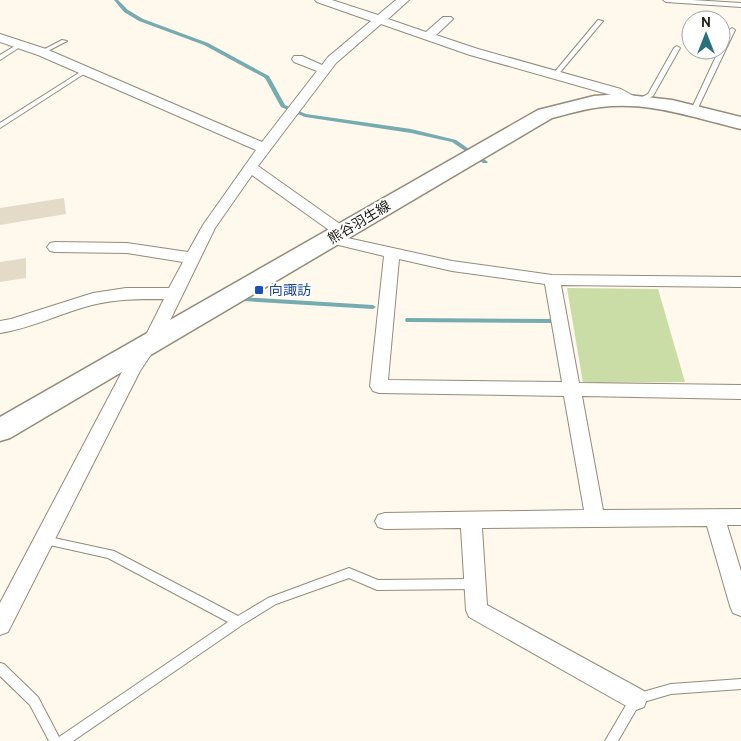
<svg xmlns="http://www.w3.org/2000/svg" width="741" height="741" viewBox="0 0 741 741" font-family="Cabin,'Noto Sans JP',sans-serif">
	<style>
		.green { fill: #cbdda6 }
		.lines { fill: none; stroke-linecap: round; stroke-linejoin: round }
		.stream { fill: #76acaf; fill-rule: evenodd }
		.building { fill: #e4dac8 }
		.service-casing { stroke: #948b7b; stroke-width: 2 }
		.minor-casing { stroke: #948b7b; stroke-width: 2 }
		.secondary-casing { stroke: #948b7b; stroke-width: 3 }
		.service { fill: #fff; fill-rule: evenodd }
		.minor { fill: #fff; fill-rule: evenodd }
		.secondary { fill: #fff; fill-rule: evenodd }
		.transit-dot { fill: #1a4fb4; stroke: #fff; stroke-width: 2 }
		.labels { text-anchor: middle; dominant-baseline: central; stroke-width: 4; stroke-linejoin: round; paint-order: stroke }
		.street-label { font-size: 14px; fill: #1c1912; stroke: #fff }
		.transit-label { font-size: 14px; fill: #164399; stroke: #fff; text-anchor: start }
	</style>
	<rect width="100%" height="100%" fill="#fff8ed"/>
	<polygon class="green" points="567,288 658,289 685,382 583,383"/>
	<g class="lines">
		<g class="stream">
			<polygon points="114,0 118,0 128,10 143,19 208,43 269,76 285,105 306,114 411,129 456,140 488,162 487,163 483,163 452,142 411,133 305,117 281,107 265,78 204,45 139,21 124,12"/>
			<polygon points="241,297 373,305 376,307 373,309 243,301 240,299"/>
			<polygon points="406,318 556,319 559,321 556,323 408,322 406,322 405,320"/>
		</g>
	</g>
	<g class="building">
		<polygon points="64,198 66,214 0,225 0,208"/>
		<polygon points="26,258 26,278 0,282 0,262"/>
	</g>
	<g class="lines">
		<g class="service-casing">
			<g id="service">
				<polygon points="663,0 692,0 741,3 741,7 666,2"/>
				<polygon points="598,20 603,21 557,76 553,76 553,74"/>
				<path d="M 732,28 L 735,30 L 697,110 L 694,112 L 692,111 L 691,110 L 719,50 L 721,50 C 721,43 727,31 732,28 Z"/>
				<polygon points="62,40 67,41 44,53 39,52"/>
				<polygon points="18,44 23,45 0,60 0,55"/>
				<polygon points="677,46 680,48 653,96 639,103 635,103 635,101 648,94 674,48"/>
				<polygon points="85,69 87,70 87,72 0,128 0,123"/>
				<polygon points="45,536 114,551 238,616 268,598 349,568 378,580 475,579 479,581 480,584 479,587 475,589 377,590 349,578 276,604 242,625 73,741 49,741 30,705 0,676 0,663 4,664 38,697 59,737 228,622 108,558 41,543 40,540 41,537"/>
				<polygon points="741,679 741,689 671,694 640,703 618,741 605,741 632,695 671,684"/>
			</g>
		</g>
		<g class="minor-casing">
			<path id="minor" d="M 315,0 L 332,0 L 378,15 L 396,0 L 409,0 L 388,19 L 426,32 L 443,17 L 451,17 L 453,19 L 451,21 L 436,35 L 478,49 L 621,89 L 644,102 L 637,106 L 611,95 L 470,55 L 381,24 L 336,63 L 258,166 L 347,229 L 350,232 L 347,235 L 343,237 L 452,261 L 552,275 L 741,277 L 741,287 L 561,285 L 579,383 L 741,385 L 741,399 L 582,396 L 603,510 L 741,509 L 741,525 L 727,525 L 741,571 L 741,616 L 733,613 L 730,606 L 707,526 L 482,528 L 487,605 L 644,691 L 647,699 L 644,707 L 636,710 L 628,707 L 469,617 L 466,610 L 461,528 L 385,529 L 378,527 L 375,521 L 378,515 L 385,513 L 584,510 L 564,396 L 379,393 L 373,391 L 370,386 L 384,256 L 326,242 L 323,239 L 326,236 L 336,235 L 252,175 L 215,228 L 160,341 L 140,371 L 8,632 L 0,635 L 0,603 L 124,368 L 144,339 L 164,299 C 139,299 116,299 92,305 C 61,313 32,328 0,333 L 0,321 L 11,319 L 93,293 L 126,288 L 169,288 L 183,262 L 127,253 L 55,252 L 50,251 L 47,247 L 50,243 L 55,242 L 127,243 L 188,252 L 203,225 L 256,150 L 38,55 L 0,42 L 0,34 L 46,49 L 262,142 L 317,71 L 294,62 L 292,59 L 294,56 L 302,56 L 322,65 L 328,57 L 371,21 L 317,2 ZM 399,259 L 452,271 L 545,284 L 562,382 L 388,380 Z"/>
		</g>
		<g class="secondary-casing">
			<path id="secondary" d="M 619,94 L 672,100 L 741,117 L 741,129 C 695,118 649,101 601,107 C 584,109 568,114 552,118 L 10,438 L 0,441 L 0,417 L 538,110 L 594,96 Z"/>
		</g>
		<use href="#service" class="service"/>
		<use href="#minor" class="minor"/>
		<use href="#secondary" class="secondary"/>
	</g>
	<rect class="transit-dot" x="254" y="285" width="10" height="10" rx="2.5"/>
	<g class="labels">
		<g class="street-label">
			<text transform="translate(359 222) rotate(-31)">熊谷羽生線</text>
		</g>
		<g class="transit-label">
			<text x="269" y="290">向諏訪</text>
		</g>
	</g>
	<g transform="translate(706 35)"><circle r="24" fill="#ffffff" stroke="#a4a3a0"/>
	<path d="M0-4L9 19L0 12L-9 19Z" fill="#29727a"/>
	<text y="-8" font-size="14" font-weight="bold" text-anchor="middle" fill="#1c1912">N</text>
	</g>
</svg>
